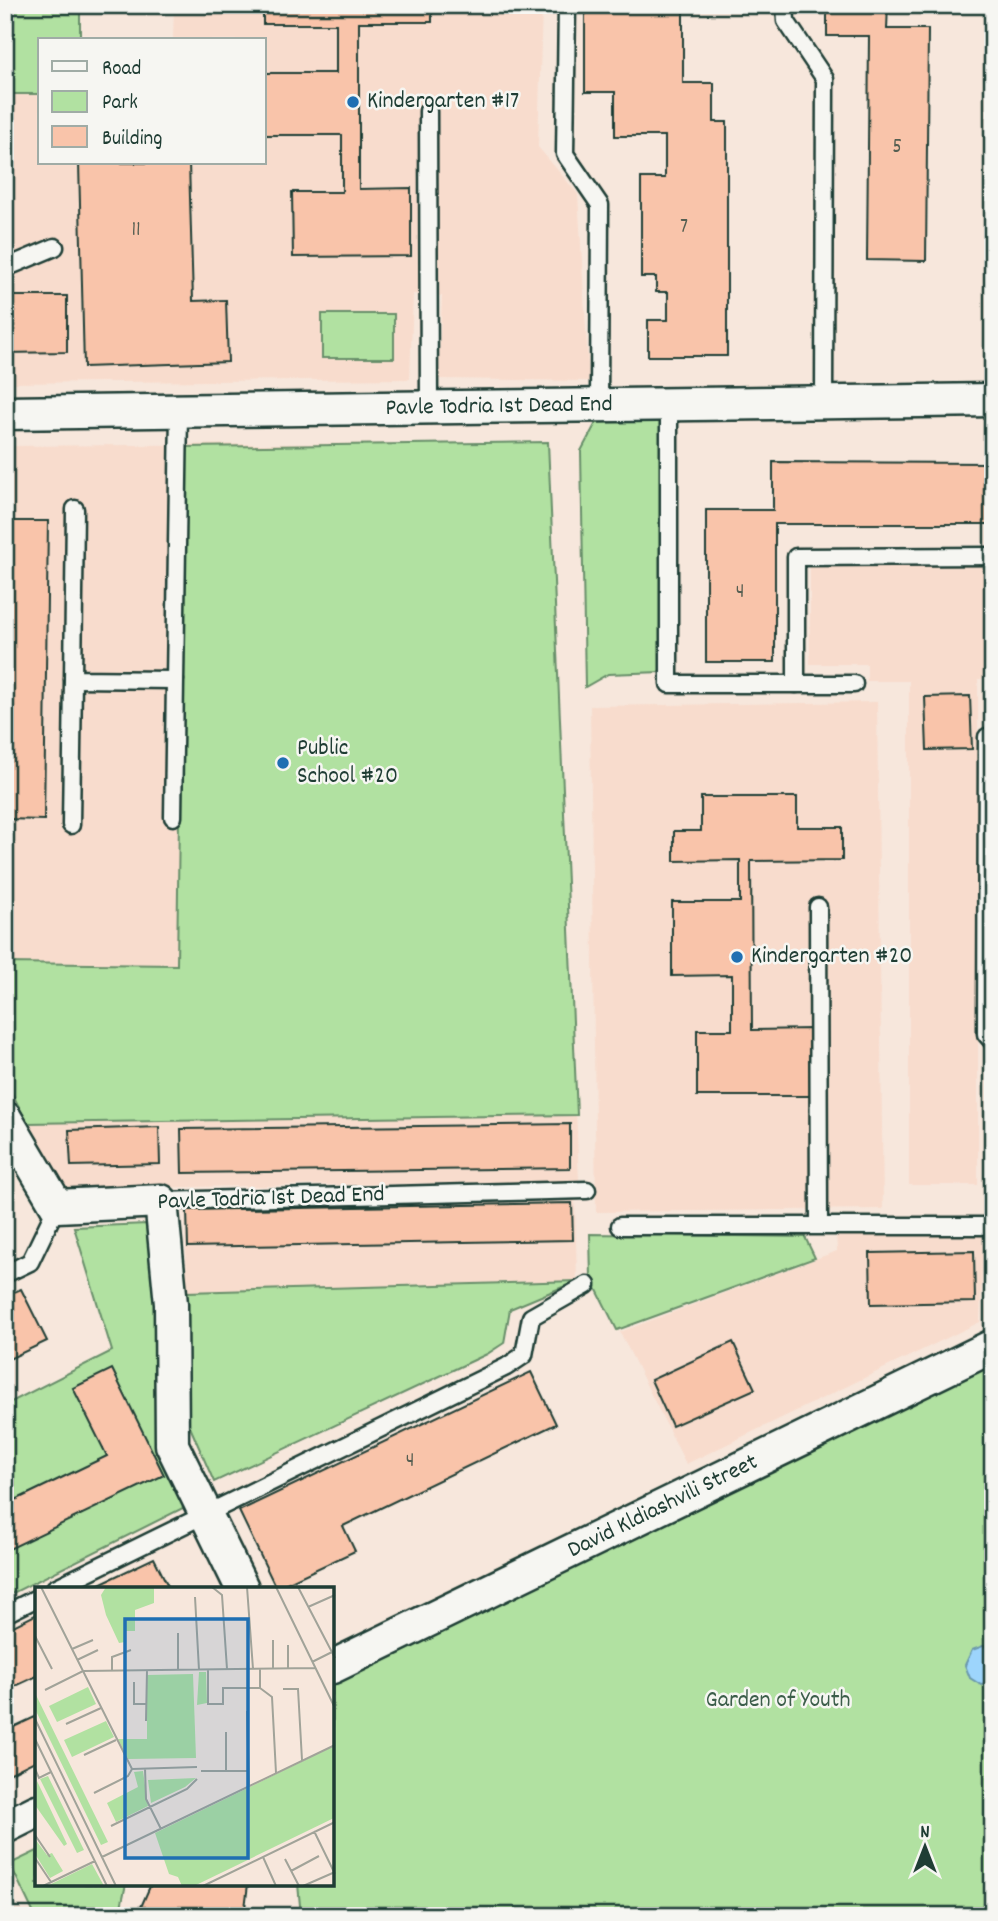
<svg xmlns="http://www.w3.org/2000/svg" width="998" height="1921" viewBox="0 0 998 1921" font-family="Dekko,sans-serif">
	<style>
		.built { fill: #f8dccd }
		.green { fill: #b1e1a1; stroke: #688f6a; stroke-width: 2 }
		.water { fill: #9dd5fc; stroke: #6b98ac; stroke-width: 2 }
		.building { fill: #f9c4aa; stroke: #1f3d34; stroke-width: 2 }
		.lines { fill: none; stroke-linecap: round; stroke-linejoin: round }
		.lane-casing { stroke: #1f3d34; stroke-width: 21 }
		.street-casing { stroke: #1f3d34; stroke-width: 37 }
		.lane { stroke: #f6f6f2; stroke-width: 16 }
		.street { stroke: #f6f6f2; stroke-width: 32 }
		.poi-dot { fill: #1f6fb2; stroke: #f6f6f2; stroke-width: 2.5 }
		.labels { text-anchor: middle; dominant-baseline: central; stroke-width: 5; stroke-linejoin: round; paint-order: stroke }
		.number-label { font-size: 21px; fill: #565f52 }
		.poi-label { font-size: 24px; fill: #1f3d34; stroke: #f6f6f2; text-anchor: start }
		.street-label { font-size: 24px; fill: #1f3d34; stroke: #f6f6f2 }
		.park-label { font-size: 24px; fill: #3c5e4a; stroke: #f6f6f2 }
		.inset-road { fill: none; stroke: #a1a399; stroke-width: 2 }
		.view { fill: #1f6fb2; fill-opacity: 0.15; stroke: #1f6fb2; stroke-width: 3.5 }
		.inset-edge { fill: none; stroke: #1f3d34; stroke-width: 3.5 }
	</style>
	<rect width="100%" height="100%" fill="#f7e7dc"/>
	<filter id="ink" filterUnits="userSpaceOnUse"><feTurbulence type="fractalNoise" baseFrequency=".0143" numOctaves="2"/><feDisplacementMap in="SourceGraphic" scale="14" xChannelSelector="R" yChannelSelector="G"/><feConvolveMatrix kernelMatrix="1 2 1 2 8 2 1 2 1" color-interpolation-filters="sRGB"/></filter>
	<g filter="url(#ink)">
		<g class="built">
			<polygon points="174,5 542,5 538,147 578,194 589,381 438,379 442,296 413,294 410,379 5,383 5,94 40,94 40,163 264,163 264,40 173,40"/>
			<polygon points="548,442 579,1181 62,1189 5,1079 5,446"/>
			<polygon points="810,564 993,564 993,678 978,679 978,1185 909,1185 909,681 867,681 867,664 810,664"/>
			<polygon points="877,702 883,1209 596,1212 590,706"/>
			<polygon points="575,1197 577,1281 187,1292 185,1206"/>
			<polygon points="836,1230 983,1232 980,1322 686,1464 620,1332 837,1251"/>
		</g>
		<g class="green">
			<polygon points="5,5 80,5 80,40 40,40 40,94 5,94"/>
			<rect x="322" y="314" width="72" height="44"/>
			<polygon points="660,420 661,672 608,674 585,687 581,451 597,421"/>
			<polygon points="548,442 577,1115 27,1123 5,1079 5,963 177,965 184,447"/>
			<polygon points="147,1224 156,1312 187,1506 5,1597 5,1405 112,1351 74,1227"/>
			<polygon points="590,1234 805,1237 815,1258 617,1330 591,1278"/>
			<polygon points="577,1281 510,1309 504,1343 487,1354 214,1482 187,1420 187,1292"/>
			<polygon points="993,1358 993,1916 301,1916 298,1884 332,1884 333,1678"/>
			<polygon points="37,1851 37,1884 126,1884 119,1916 35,1916 10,1864"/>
		</g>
		<polygon class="water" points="983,1646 993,1647 993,1683 981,1685 970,1678 965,1665 972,1650"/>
		<g class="building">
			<polygon points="263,5 432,5 432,22 359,22 359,189 411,188 411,256 293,257 292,192 342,192 342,135 264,135 264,73 336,73 336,24 263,24"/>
			<polygon points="585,5 683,5 683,83 714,83 714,122 727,122 727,356 648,356 648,320 668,320 668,292 656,292 656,277 641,277 641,178 665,178 665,136 615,136 615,92 585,92"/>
			<polygon points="827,5 888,5 887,29 928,29 926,261 867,260 869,36 827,36"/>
			<polygon points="79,163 189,163 193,301 226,300 228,362 84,367"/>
			<polygon points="5,296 67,296 67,352 5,353"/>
			<polygon points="773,462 993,463 993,524 775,524 775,662 706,662 706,510 773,510"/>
			<polygon points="5,521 48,521 44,820 5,819"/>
			<polygon points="970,696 972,749 927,750 925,697"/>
			<polygon points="701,797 797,797 797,827 842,827 842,860 751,861 752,1030 810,1029 811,1096 697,1096 697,1030 732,1030 732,975 672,976 672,902 740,902 740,860 674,861 674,831 701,831"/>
			<polygon points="570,1124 570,1168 182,1173 181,1129"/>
			<polygon points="159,1127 160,1164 71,1166 69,1130"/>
			<polygon points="572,1203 573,1240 188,1247 187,1210"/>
			<polygon points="974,1251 975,1302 871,1304 870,1253"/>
			<polygon points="21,1289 47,1341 5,1361 5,1296"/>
			<polygon points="733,1342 755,1389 672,1426 651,1380"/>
			<polygon points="112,1369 164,1475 5,1551 5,1505 107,1456 73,1388"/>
			<polygon points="531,1372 556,1424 343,1526 355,1551 276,1588 239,1511"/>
			<polygon points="154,1558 169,1588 91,1588"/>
			<polygon points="37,1614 37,1676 5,1691 5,1630"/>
			<polygon points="37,1716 37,1760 5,1776 5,1731"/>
			<polygon points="151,1884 248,1884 244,1916 137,1916"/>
		</g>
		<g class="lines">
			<g class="lane-casing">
				<g id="lane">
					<polyline points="567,5 565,154 600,205 599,405"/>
					<polyline points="785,5 786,21 825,79 824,402"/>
					<polyline points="428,111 429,408"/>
					<polyline points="5,268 55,247"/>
					<polyline points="669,404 669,684 796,684 796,557 993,556"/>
					<polyline points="75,509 73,679 175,680"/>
					<polyline points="796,684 854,684"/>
					<polyline points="987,737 986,1034 993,1042"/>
					<polyline points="173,817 179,411"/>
					<polyline points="71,825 73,679"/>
					<polyline points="818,907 819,1224"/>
					<polyline points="161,1201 587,1190"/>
					<polyline points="620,1226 993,1226"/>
					<polyline points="5,1274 30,1262 57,1206"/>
					<polyline points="55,1588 506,1367 524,1355 531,1317 587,1285"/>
					<polyline points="5,1614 37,1598"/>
				</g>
			</g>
			<g class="street-casing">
				<g id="street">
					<polyline points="5,413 993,400"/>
					<polyline points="5,1118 57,1206 161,1201 171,1304 172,1445 242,1588"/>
					<polyline points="332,1667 993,1346"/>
					<polyline points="5,1827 37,1811"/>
				</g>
			</g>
			<use href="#lane" class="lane"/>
			<use href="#street" class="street"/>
		</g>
	</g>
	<g class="poi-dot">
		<circle cx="353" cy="102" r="7"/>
		<circle cx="283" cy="763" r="7"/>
		<circle cx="737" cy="957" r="7"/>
	</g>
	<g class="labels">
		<g class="number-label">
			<text x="897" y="148">5</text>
			<text x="684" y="228">7</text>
			<text x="136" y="231">11</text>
			<text x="740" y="593">4</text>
			<text x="410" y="1462">4</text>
		</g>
		<g class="poi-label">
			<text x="367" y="102">Kindergarten #17</text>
			<text x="297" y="749">Public<tspan x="297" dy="28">School #20</tspan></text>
			<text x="751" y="957">Kindergarten #20</text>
		</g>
		<g class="street-label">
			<text transform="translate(499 407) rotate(-1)">Pavle Todria 1st Dead End</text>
			<text transform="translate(271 1199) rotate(-2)">Pavle Todria 1st Dead End</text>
			<text transform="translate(663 1507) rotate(-26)">David Kldiashvili Street</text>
		</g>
		<g class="park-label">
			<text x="778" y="1701">Garden of Youth</text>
		</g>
	</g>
	<g transform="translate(35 1587)">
		<rect width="299" height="299" fill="#f7e7dc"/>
		<path d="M 71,0 L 119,0 L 119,16 L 100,23 L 100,44 L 89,44 L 90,55 L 84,56 L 71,28 L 66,8 ZM 164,85 L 171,85 L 172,116 L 162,118 ZM 158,87 L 161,171 L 93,172 L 83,152 L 112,152 L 112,88 ZM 53,100 L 61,117 L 22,135 L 14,119 ZM 0,106 L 73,255 L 66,258 L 0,122 ZM 71,134 L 79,150 L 37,170 L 29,153 ZM 299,159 L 299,231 L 159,299 L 147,299 L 143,290 L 134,287 L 120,246 ZM 108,184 L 113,219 L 81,235 L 72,216 L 103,200 L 99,185 ZM 13,189 L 49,263 L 42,266 L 5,192 ZM 161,191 L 150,200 L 116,216 L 113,193 ZM 2,194 L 32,257 L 29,259 L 0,218 ZM 0,252 L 12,268 L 17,266 L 28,284 L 15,291 L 0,267 ZM 57,277 L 69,299 L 12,299 Z" fill="#b1e1a1"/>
		<path class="inset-road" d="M 6,0 L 97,182 L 162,180M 177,0 L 187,8 L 192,82M 212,0 L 218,82M 241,0 L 300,121M 263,0 L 300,71M 160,10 L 164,83M 273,20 L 300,8M 143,46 L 143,83M 0,49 L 17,82M 253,58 L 253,81M 37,62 L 58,53M 42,73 L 63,63M 277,75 L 299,64M 238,82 L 238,53M 173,83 L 173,117 L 188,117 L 188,101 L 225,101 L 225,82M 77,84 L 77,70 L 96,63M 99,95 L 99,117 L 111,117M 225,101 L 237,110 L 241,186M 248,102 L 263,102 L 267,173M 10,103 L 48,84 L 280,81M 212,124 L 214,199M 0,132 L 81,299M 111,134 L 112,83M 31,137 L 66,121M 191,145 L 191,184M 0,152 L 72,299M 49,168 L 81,153M 110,181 L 111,212 L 126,242M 0,182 L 4,191 L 16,185M 166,184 L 214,184M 59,206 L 93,189 L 97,182M 76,239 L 152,202 L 162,192M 279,244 L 300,287M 0,248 L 15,270M 67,270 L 300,158M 228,270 L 241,299M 0,271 L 16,295M 250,272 L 264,299M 256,284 L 284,269M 8,299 L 60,274M 168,299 L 300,235M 268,299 L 300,285"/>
		<path class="view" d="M 90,32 L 213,32 L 213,271 L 90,271 Z"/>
		<rect width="299" height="299" class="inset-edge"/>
	</g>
	<rect width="998" height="1921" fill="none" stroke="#f6f6f2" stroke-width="28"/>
	<rect x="14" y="14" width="970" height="1893" fill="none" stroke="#1f3d34" stroke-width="2.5" filter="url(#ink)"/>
	<rect x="38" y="38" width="228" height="126" fill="#f6f6f2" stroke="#a0aca6" stroke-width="2"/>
	<rect x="52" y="61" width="35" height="10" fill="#f6f6f2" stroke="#a0aca6" stroke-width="2"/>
	<text x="102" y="74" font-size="21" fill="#1f3d34">Road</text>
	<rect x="52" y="91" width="35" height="21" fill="#b1e1a1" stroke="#a0aca6" stroke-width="2"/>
	<text x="102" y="108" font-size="21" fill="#1f3d34">Park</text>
	<rect x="52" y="126" width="35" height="21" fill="#f9c4aa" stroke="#a0aca6" stroke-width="2"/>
	<text x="102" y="144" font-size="21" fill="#1f3d34">Building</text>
	<g transform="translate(925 1847)" stroke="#f6f6f2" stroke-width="5" paint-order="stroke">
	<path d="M0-5L12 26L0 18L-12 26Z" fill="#1f3d34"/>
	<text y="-10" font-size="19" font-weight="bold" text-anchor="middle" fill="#1f3d34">N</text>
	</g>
</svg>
